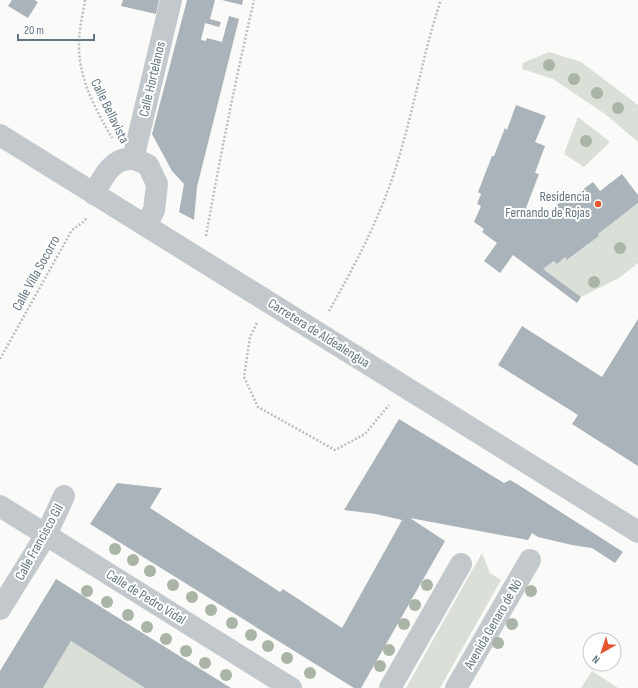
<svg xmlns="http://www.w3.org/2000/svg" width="638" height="688" viewBox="0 0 638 688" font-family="'Sofia Sans Condensed',sans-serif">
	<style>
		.green { fill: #dadfd7 }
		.building { fill: #aab3b9 }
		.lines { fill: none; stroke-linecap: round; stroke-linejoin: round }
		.path { stroke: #bbbfc2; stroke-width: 2.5; stroke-dasharray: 2 2; stroke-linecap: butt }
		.minor { stroke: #c3c8cc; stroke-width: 22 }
		.tertiary { stroke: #c3c8cc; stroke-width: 22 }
		.tree { fill: #aab4a7 }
		.poi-dot { fill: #e4572e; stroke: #fff; stroke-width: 1.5 }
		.labels { text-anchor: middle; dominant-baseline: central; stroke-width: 4; stroke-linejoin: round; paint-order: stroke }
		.street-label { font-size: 14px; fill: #657683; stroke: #fff }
		.poi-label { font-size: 14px; fill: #657683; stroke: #fff; text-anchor: end }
	</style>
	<rect width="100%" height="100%" fill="#fafaf8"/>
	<g class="green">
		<polygon points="549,52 581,62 638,105 638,142 605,114 553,79 522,69 523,63"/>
		<polygon points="578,117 610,142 584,167 564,154"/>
		<polygon points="638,203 638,263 619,278 581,297 543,269 554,261 565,257 568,260 599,236 598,234"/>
		<polygon points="482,553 490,573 501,580 440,688 406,688"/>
		<polygon points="71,641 145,688 43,688"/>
		<polygon points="592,671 618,688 581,688"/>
	</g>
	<g class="building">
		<polygon points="12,0 34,0 38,2 28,18 8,6"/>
		<polygon points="123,0 159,0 156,14 121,6"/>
		<polygon points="187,0 215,0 210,19 221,22 219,27 205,23 201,40 206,41 207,38 222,42 229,16 239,19 197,187 194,220 179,212 184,184 172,171 152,134"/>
		<polygon points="222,0 243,0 242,5"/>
		<polygon points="516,105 546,116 535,142 545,146 535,173 539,174 526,208 540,218 567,197 570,199 593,182 600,191 622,174 638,195 638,203 598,234 599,236 567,260 565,257 557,264 554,261 543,269 581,297 577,303 513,255 500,273 484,261 497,243 482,232 484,229 474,222 481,206 477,204 481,194 478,192 492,156 494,156 505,128 507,130"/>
		<polygon points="638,319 638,466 572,424 578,415 498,365 522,326 602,377"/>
		<polygon points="399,419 504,483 510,480 517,484 623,552 615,563 592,548 572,545 538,537 532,533 528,540 410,518 445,541 361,688 354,688 90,524 117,483 162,488 150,508 280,592 283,589 342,628 402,520 376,514 344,510"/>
		<polygon points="56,579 157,642 231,688 145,688 71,641 43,688 0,688 0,671"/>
	</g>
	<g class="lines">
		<g class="path">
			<path d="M 85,0 C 83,14 79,29 79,43 C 78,78 95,108 112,138"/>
			<path d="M 206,236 C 220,157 236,78 254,0"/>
			<path d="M 329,311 C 358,260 386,206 401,150 C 416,100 424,49 441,0"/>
			<polyline points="257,323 250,337 244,377 258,407 335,450 365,434 389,405"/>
			<polyline points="0,359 72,230 82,223 87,218"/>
		</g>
		<g class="minor">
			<polyline points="133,159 171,0"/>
			<path d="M 94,194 C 102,179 112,157 132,159 C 137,159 143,163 148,165 L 157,184 L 154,210 L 146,226"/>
			<polyline points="0,506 291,688"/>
			<polyline points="0,609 46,535 64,496"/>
			<polyline points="390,688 461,564"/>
			<polyline points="456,688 530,560"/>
		</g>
		<polyline class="tertiary" points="0,135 638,532"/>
	</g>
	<g class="tree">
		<circle cx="549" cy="65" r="6"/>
		<circle cx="574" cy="79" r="6"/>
		<circle cx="597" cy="93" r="6"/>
		<circle cx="618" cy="108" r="6"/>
		<circle cx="586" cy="141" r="6"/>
		<circle cx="620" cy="248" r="6"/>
		<circle cx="594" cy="282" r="6"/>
		<circle cx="115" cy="549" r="6"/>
		<circle cx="133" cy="560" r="6"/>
		<circle cx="150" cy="571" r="6"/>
		<circle cx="173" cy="585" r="6"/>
		<circle cx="427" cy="585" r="6"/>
		<circle cx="87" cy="591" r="6"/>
		<circle cx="531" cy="591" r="6"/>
		<circle cx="192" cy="597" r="6"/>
		<circle cx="107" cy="602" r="6"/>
		<circle cx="415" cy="605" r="6"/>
		<circle cx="211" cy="610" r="6"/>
		<circle cx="128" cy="615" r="6"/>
		<circle cx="232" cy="623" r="6"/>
		<circle cx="404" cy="624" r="6"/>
		<circle cx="512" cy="624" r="6"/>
		<circle cx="147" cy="627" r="6"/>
		<circle cx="251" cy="635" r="6"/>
		<circle cx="166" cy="639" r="6"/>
		<circle cx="498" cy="643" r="6"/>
		<circle cx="268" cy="646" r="6"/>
		<circle cx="389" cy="650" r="6"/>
		<circle cx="186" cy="651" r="6"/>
		<circle cx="287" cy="658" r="6"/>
		<circle cx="205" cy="663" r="6"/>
		<circle cx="380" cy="666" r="6"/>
		<circle cx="310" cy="673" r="6"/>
		<circle cx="226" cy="675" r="6"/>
	</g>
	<circle class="poi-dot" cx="598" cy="204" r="4"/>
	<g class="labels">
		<g class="street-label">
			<text transform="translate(152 79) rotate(-77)">Calle Hortelanos</text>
			<text transform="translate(110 111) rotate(64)">Calle Bellavista</text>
			<text transform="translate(36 273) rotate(-61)">Calle Villa Socorro</text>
			<text transform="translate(319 333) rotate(32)">Carretera de Aldealengua</text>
			<text transform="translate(39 542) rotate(-61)">Calle Francisco Gil</text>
			<text transform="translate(146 597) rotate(32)">Calle de Pedro Vidal</text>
			<text transform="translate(493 624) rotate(-60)">Avenida Genaro de Nó</text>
		</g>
		<g class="poi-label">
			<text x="590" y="196">Residencia<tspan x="590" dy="16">Fernando de Rojas</tspan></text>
		</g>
	</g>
	<g transform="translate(602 652) rotate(219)"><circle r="19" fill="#ffffff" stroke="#c1c8cd"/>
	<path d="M0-3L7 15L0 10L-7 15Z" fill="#e4572e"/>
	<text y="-6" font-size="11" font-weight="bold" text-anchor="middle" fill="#657683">N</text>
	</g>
	<path d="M18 34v6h76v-6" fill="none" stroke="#657683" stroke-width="2"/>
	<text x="24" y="34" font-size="12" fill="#657683" stroke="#ffffff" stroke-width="3" paint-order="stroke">20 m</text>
</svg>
